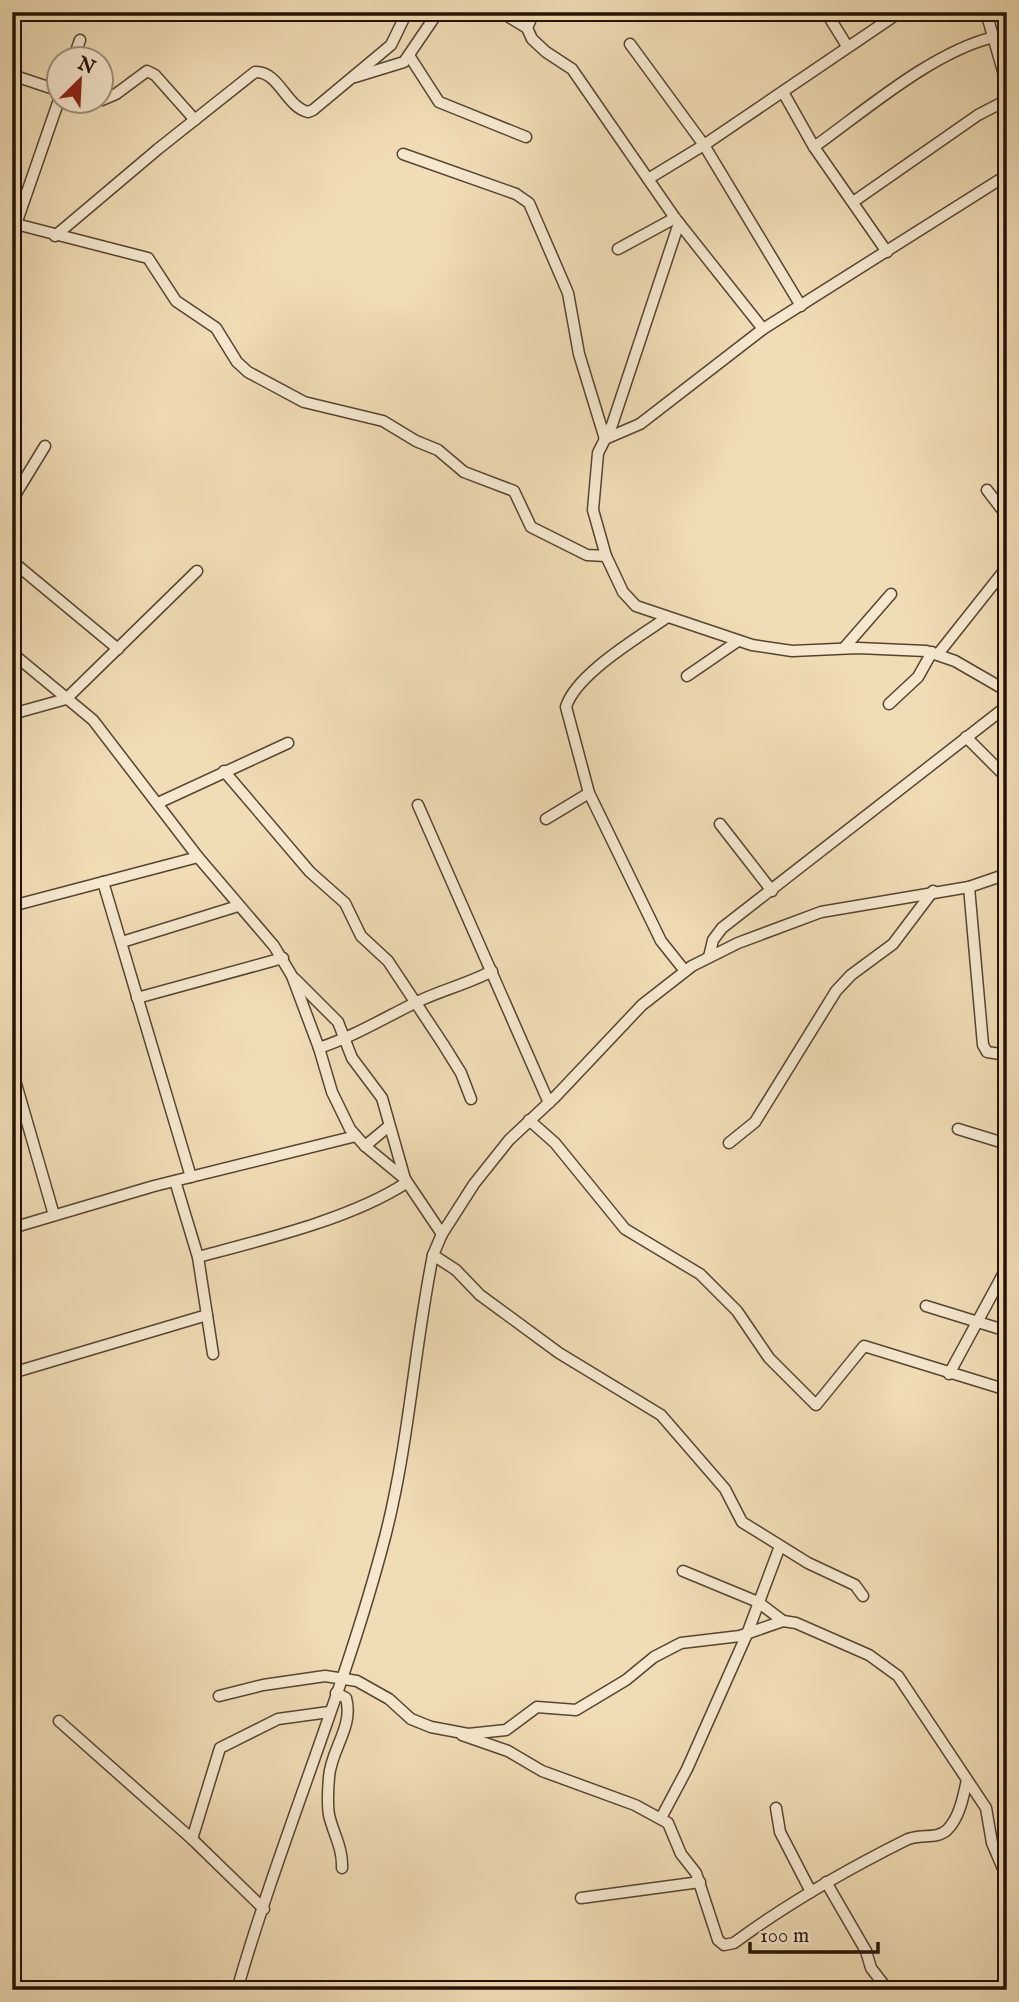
<svg xmlns="http://www.w3.org/2000/svg" width="1019" height="2002" viewBox="0 0 1019 2002" font-family="'IM FELL English',serif">
	<style>
		.lines { fill: none; stroke-linecap: round; stroke-linejoin: round }
		.minor-casing { stroke: #574431; stroke-width: 13 }
		.minor { stroke: #f5e8cf; stroke-width: 10 }
	</style>
	<rect width="100%" height="100%" fill="#f0dcb5"/>
	<filter id="stains"><feTurbulence type="fractalNoise" baseFrequency=".00286" numOctaves="4"/><feColorMatrix values="0 0 0 0 .2 0 0 0 0 .09 0 0 0 0 .02 0 0 0 .5 -.17"/></filter>
	<radialGradient id="worn" r=".72"><stop offset=".6" stop-color="#630" stop-opacity="0"/><stop offset="1" stop-color="#630" stop-opacity=".3"/></radialGradient>
	<g class="lines">
		<g class="minor-casing">
			<g id="minor">
				<polyline points="501,12 527,28 532,39 546,52 572,69 675,218 763,329"/>
				<polyline points="826,12 847,46"/>
				<polyline points="986,12 1007,85"/>
				<polyline points="527,28 534,12"/>
				<polyline points="630,44 704,145 801,306"/>
				<polyline points="410,57 439,102 526,137"/>
				<polyline points="73,60 80,40"/>
				<polyline points="12,75 60,91"/>
				<polyline points="355,77 404,62 438,12"/>
				<polyline points="783,92 814,147 887,252"/>
				<polyline points="102,100 116,94 147,71 155,75 195,120"/>
				<path d="M 814,147 C 866,110 932,52 994,37"/>
				<polyline points="403,154 516,194 529,203 568,293 579,354 605,439 640,424 763,329 1007,175"/>
				<polyline points="648,179 704,145 900,12"/>
				<polyline points="853,202 978,115 1007,100"/>
				<polyline points="12,223 148,258 176,301 216,328 237,362 248,372 304,402 383,421 416,441 438,450 464,472 514,491 531,527 587,555 606,556"/>
				<polyline points="679,223 612,425 598,453 593,510 606,556 623,592 636,606 752,645 792,651 858,648 926,651 955,661 1007,691"/>
				<polyline points="16,224 60,97"/>
				<path d="M 55,236 L 158,149 L 255,72 C 279,71 286,107 308,112 L 313,110 L 391,45 L 407,12"/>
				<polyline points="618,249 675,218"/>
				<polyline points="987,490 1007,516"/>
				<polyline points="12,500 45,446"/>
				<polyline points="12,561 118,649"/>
				<path d="M 666,618 C 638,638 576,674 566,707 L 589,793 L 661,941 L 685,971"/>
				<polyline points="844,648 891,594"/>
				<polyline points="12,653 93,720 198,857 274,946 292,976 319,1048 332,1092 350,1129 365,1146 405,1179 442,1234"/>
				<polyline points="938,654 1007,567"/>
				<polyline points="687,676 738,641"/>
				<polyline points="889,704 918,677 932,652"/>
				<polyline points="12,714 66,699 197,571"/>
				<polyline points="966,737 1007,778"/>
				<polyline points="224,771 310,872 345,903 361,936 388,961 443,1044 461,1073 471,1099"/>
				<polyline points="158,803 288,743"/>
				<polyline points="418,805 549,1103"/>
				<polyline points="546,819 589,793"/>
				<polyline points="720,824 772,891"/>
				<polyline points="103,882 191,1177"/>
				<polyline points="969,887 983,1045 987,1052 1007,1055"/>
				<polyline points="12,906 198,857"/>
				<polyline points="122,942 238,906"/>
				<polyline points="709,957 713,940 722,928 1007,706"/>
				<polyline points="295,979 338,1022 352,1058 382,1098 405,1179"/>
				<polyline points="137,998 283,958"/>
				<path d="M 319,1048 C 355,1036 384,1018 417,1002 C 441,990 468,984 492,971"/>
				<polyline points="12,1070 54,1215"/>
				<polyline points="529,1120 555,1143 625,1229 700,1274 737,1311 769,1358 816,1405 864,1346 1007,1390"/>
				<polyline points="958,1129 1007,1144"/>
				<polyline points="729,1143 755,1122 836,991 851,975 893,944 933,891"/>
				<polyline points="365,1146 389,1126"/>
				<polyline points="175,1181 198,1257 213,1354"/>
				<polyline points="12,1228 154,1186 356,1136"/>
				<polyline points="433,1255 456,1270 480,1295 559,1353 661,1415 725,1489 742,1522 808,1563 855,1585 863,1596"/>
				<path d="M 198,1257 C 262,1240 351,1219 406,1183"/>
				<polyline points="926,1306 1007,1331"/>
				<polyline points="12,1373 207,1315"/>
				<polyline points="949,1374 1007,1267"/>
				<polyline points="683,1571 758,1602 783,1621"/>
				<path d="M 336,1693 L 346,1698 C 354,1727 331,1749 329,1777 C 328,1789 327,1803 329,1815 C 333,1833 343,1848 342,1868"/>
				<polyline points="219,1696 263,1685 325,1676 357,1681 389,1699 411,1719 431,1727 468,1734 506,1730 537,1707 576,1710 626,1680 654,1657 681,1643 740,1636 783,1621 796,1623 869,1655 898,1676 986,1808 992,1843 1007,1878"/>
				<polyline points="59,1721 192,1839 264,1909"/>
				<path d="M 462,1735 L 508,1751 L 542,1771 L 635,1805 L 668,1823 L 681,1854 L 696,1873 L 718,1940 L 724,1945 L 734,1943 C 788,1903 846,1870 906,1840 C 919,1833 936,1840 947,1830 C 960,1817 963,1797 967,1780"/>
				<polyline points="776,1808 780,1832 811,1892"/>
				<polyline points="661,1818 687,1769 747,1634 780,1546"/>
				<polyline points="192,1839 220,1748 278,1719 329,1712"/>
				<polyline points="826,1882 866,1951 871,1968 888,1990"/>
				<polyline points="581,1898 700,1882"/>
				<path d="M 237,1990 C 281,1837 345,1691 385,1537 C 409,1444 414,1349 433,1255 L 442,1234 L 474,1184 L 509,1140 L 555,1097 L 642,1005 L 692,966 L 738,943 L 821,912 L 969,887 L 1007,874"/>
			</g>
		</g>
		<use href="#minor" class="minor"/>
	</g>
	<rect width="1019" height="2002" fill="none" stroke="#f0dcb5" stroke-width="42"/>
	<rect x="14" y="14" width="991" height="1974" fill="none" stroke="#241105" stroke-width="3.5"/>
	<rect x="21" y="21" width="977" height="1960" fill="none" stroke="#241105" stroke-width="2"/>
	<g transform="translate(80 80) rotate(24)"><circle r="33" fill="#f5e8cf" stroke="#a1927e" stroke-width="2"/>
	<path d="M0-5L12 26L0 18L-12 26Z" fill="#8f2418"/>
	<text y="-10" font-size="19" font-weight="bold" text-anchor="middle" fill="#241105">N</text>
	</g>
	<path d="M750 1942v10h128v-10" fill="none" stroke="#241105" stroke-width="3.5"/>
	<text x="760" y="1942" font-size="21" fill="#241105" stroke="#f5e8cf" stroke-width="5" paint-order="stroke">100 m</text>
	<rect width="100%" height="100%" filter="url(#stains)"/>
	<rect width="100%" height="100%" fill="url(#worn)"/>
</svg>
